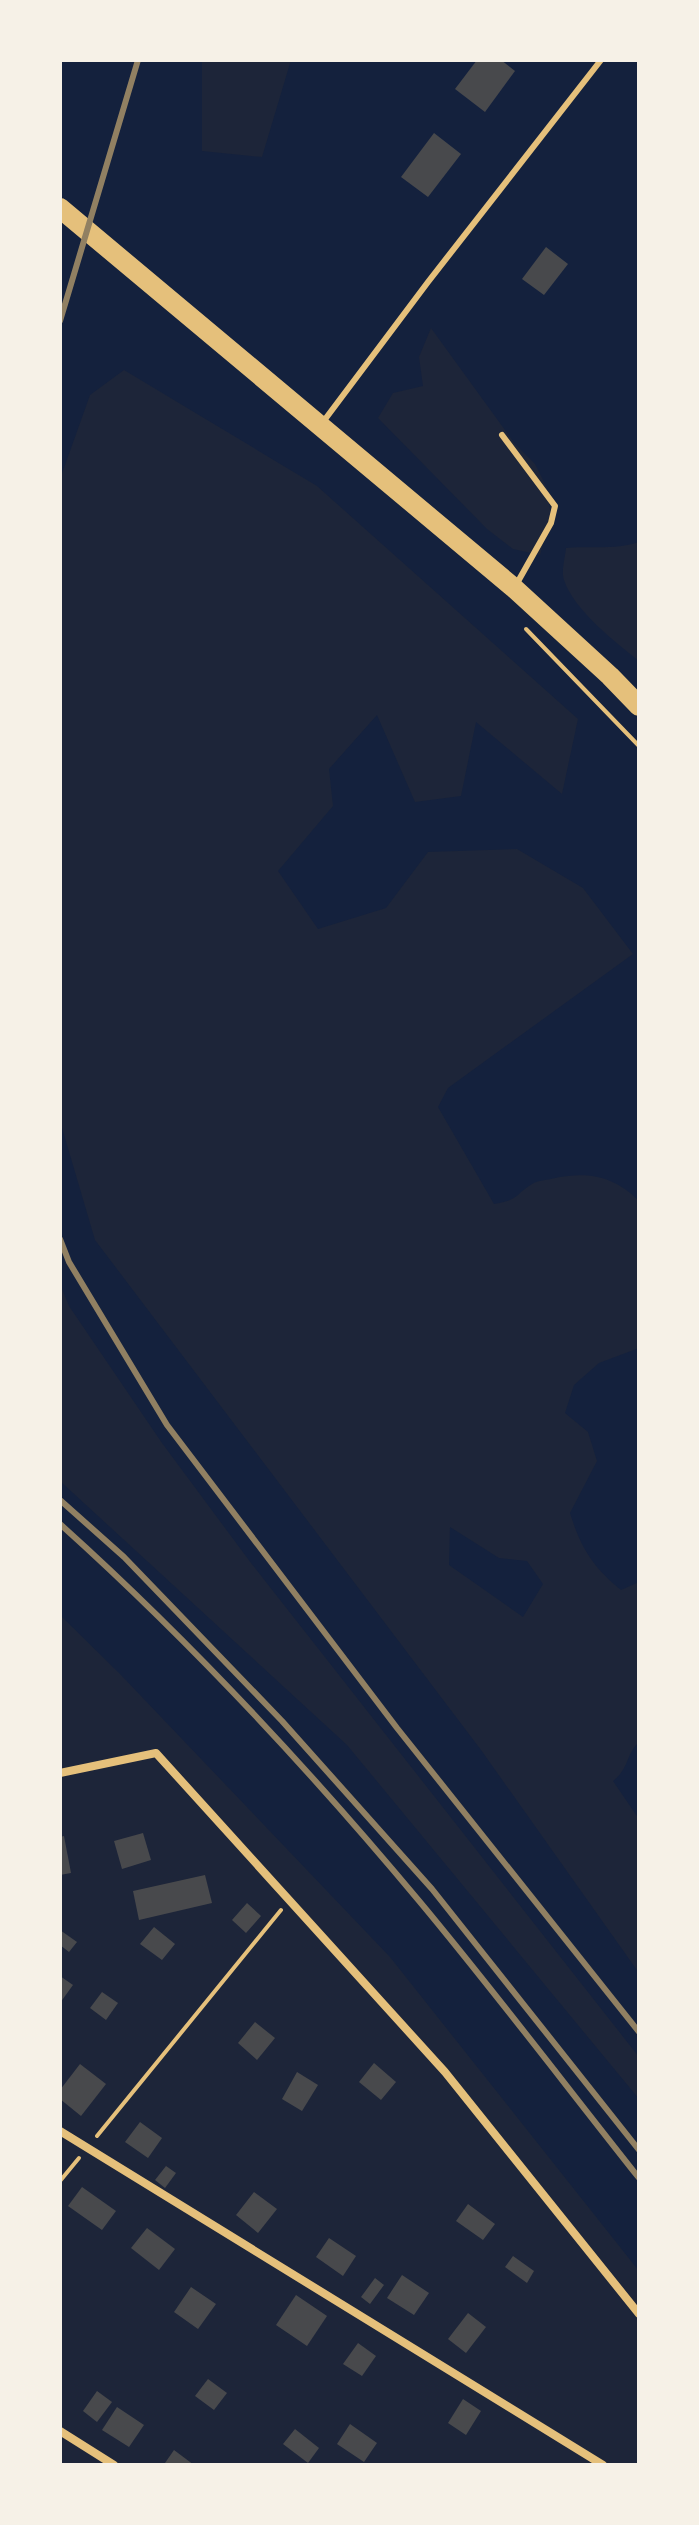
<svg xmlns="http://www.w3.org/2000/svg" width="699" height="2525" viewBox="0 0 699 2525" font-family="Inter,sans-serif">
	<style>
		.green { fill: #1d2539; fill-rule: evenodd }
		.building { fill: #48494c }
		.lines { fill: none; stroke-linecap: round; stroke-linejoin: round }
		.path { stroke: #e5c07b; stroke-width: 4 }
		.service { stroke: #e5c07b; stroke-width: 6 }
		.minor { stroke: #e5c07b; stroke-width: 8 }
		.primary { stroke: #e5c07b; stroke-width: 20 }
		.rail { stroke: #918062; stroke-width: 6 }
	</style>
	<rect width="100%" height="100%" fill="#14213d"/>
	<g class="green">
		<polygon points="202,60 291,60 262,157 202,151"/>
		<polygon points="431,328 515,444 535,464 547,488 551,517 540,555 513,549 487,529 378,418 393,393 423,386 419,357"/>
		<path d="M 124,370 L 317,486 L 578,719 L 562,794 L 476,722 L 461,796 L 415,802 L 377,715 L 329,769 L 333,806 L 278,871 L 318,929 L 386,908 L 428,852 L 517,849 L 583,888 L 633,954 L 448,1088 L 438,1107 L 494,1204 C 521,1199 513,1196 532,1184 C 537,1181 545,1180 551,1179 C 586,1171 613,1175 639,1201 L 639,1348 L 599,1363 L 574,1385 L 565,1413 L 588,1432 L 597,1461 L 570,1513 C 581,1548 592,1566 621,1590 L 639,1582 L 639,1742 C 626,1754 629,1769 613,1781 L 639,1819 L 639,1973 L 481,1750 L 95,1240 L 60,1121 L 60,479 L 90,395 ZM 450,1527 L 499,1558 L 527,1561 L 543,1584 L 523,1617 L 449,1565 Z"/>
		<path d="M 639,542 L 639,661 C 615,642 574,610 564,580 C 561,571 565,558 566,548 C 590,546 616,550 639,542 Z"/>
		<polygon points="60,1284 69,1306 162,1443 251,1563 639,2057 639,2099 347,1745 60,1481"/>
		<polygon points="60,1615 120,1674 390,1957 639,2271 639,2465 60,2465"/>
	</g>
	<g class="building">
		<polygon points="477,60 501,60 515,71 485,112 455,89"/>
		<polygon points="434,133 461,154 428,197 401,177"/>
		<polygon points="546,247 568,264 544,295 522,279"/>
		<polygon points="143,1833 151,1860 122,1869 114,1841"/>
		<polygon points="64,1836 71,1873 60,1875 60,1837"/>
		<polygon points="205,1875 212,1903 139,1920 133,1891"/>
		<polygon points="247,1903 261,1916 246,1933 232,1920"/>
		<polygon points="154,1927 175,1944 162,1960 140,1944"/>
		<polygon points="60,1930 77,1942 69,1952 60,1945"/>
		<polygon points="60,1976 73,1985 60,2003"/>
		<polygon points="102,1992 118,2003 106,2020 90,2008"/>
		<polygon points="255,2022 275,2038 257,2060 238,2043"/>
		<polygon points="374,2063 396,2082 381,2100 359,2082"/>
		<polygon points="80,2064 106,2084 81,2116 60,2099 60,2090"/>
		<polygon points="297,2072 318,2085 302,2111 282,2099"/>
		<polygon points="140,2122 162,2138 148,2158 125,2142"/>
		<polygon points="166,2166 176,2173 165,2188 155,2180"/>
		<polygon points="82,2187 116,2211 102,2230 68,2206"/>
		<polygon points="254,2192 277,2209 258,2233 236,2215"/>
		<polygon points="468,2204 495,2224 483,2240 456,2221"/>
		<polygon points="147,2228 175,2249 159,2270 131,2248"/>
		<polygon points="329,2238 356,2256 343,2276 316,2257"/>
		<polygon points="513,2256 534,2271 527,2283 505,2267"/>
		<polygon points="402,2275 429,2293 414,2315 387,2298"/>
		<polygon points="375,2278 384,2285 370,2304 361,2297"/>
		<polygon points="191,2287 216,2304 198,2329 174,2312"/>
		<polygon points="296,2295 327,2316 307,2346 276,2325"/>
		<polygon points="468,2313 486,2327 466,2353 448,2339"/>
		<polygon points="358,2343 376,2356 362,2376 343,2364"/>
		<polygon points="208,2379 227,2393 214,2410 195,2396"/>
		<polygon points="97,2391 112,2402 97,2422 83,2411"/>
		<polygon points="463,2399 481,2411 466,2435 448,2423"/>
		<polygon points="117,2407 144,2425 129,2447 102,2430"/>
		<polygon points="350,2424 377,2443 364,2462 337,2444"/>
		<polygon points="295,2429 319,2448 308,2463 283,2444"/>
		<polygon points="174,2450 194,2465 168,2465 165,2463"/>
	</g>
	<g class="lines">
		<g class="path">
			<polyline points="526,629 639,746"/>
			<polyline points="97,2136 281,1910"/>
			<polyline points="60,2181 79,2158"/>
		</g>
		<g class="service">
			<polyline points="323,422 428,282 601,60"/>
			<polyline points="502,435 555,506 551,523 516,585"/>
		</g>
		<g class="minor">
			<polyline points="60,1773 156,1753 445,2072 639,2314"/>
			<polyline points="60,2131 603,2465"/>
			<polyline points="60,2431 114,2465"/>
		</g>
		<polyline class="primary" points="60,208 514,588 610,676 639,706"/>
		<g class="rail">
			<polyline points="60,321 138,60"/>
			<polyline points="60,1239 69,1262 167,1425 397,1728 639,2032"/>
			<polyline points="60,1500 124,1557 282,1721 432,1889 639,2150"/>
			<path d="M 60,1524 C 189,1640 309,1769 420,1902 C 495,1992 566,2086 639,2178"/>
		</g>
	</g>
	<rect width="699" height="2525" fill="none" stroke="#f6f1e7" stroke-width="124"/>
</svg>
